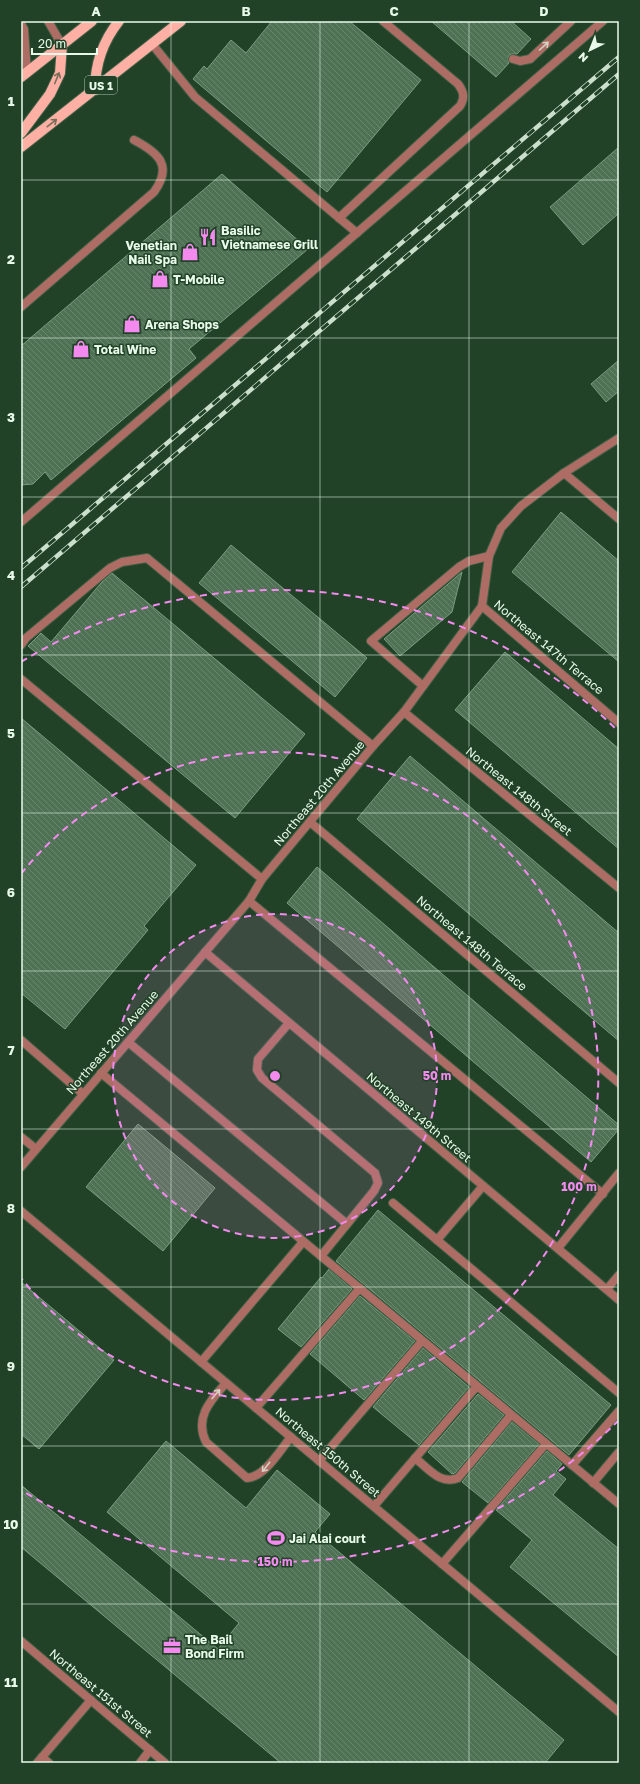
<svg xmlns="http://www.w3.org/2000/svg" width="640" height="1784" viewBox="0 0 640 1784" font-family="'Golos Text',sans-serif">
	<style>
		.building { fill: url(#building-back-hatch); stroke: #799d7e }
		.lines { fill: none; stroke-linecap: round; stroke-linejoin: round }
		.service-casing { stroke: #416046; stroke-width: 10 }
		.minor-casing { stroke: #416046; stroke-width: 10 }
		.tertiary-casing { stroke: #416046; stroke-width: 10 }
		.primary-casing { stroke: #416046; stroke-width: 12 }
		.service { stroke: #ad6d64; stroke-width: 8 }
		.minor { stroke: #ad6d64; stroke-width: 8 }
		.tertiary { stroke: #ad6d64; stroke-width: 8 }
		.primary { stroke: #feb0a4; stroke-width: 10 }
		.rail-casing { stroke: #cadfcc; stroke-width: 4.5 }
		.rail { stroke: #214227; stroke-width: 3; stroke-dasharray: 9; stroke-linecap: butt }
		.oneway { stroke: #d6d0c2 }
		.oneway2 { stroke: #796e59 }
		.grid { fill: none; stroke: #e8fbea; stroke-width: 1; stroke-opacity: 0.55 }
		.ring { fill: none; stroke: #f489f0; stroke-width: 2; stroke-dasharray: 7 5 }
		.labels { text-anchor: middle; dominant-baseline: central; stroke-width: 3; stroke-linejoin: round; paint-order: stroke }
		.shield { fill: #214227; stroke: #acc4b0; stroke-width: 1 }
		.shield-label { font-size: 11px; font-weight: bold; fill: #e8fbea }
		.poi-label { font-size: 12px; font-weight: bold; fill: #e8fbea; stroke: #214227; text-anchor: start }
		.street-label { font-size: 12px; fill: #e8fbea; stroke: #214227 }
		.centre { fill: #f489f0; stroke: #214227; stroke-width: 2 }
		.ring-label { font-size: 12px; text-anchor: middle; font-weight: bold; fill: #f489f0; stroke: #214227; stroke-width: 3; stroke-linejoin: round; paint-order: stroke }
		.neatline { fill: none; stroke: #e8fbea; stroke-width: 1.5 }
		.grid-label { font-size: 13px; text-anchor: middle; font-weight: bold; fill: #e8fbea }
	</style>
	<defs>
		<pattern id="building-back-hatch" width="6" height="6" patternUnits="userSpaceOnUse"><rect width="6" height="6" fill="#4f7154"/><path d="M-1 5l2 2M0 0l6 6M5-1l2 2" fill="none" stroke="#68866d"/></pattern>
	</defs>
	<rect width="100%" height="100%" fill="#214227"/>
	<g class="building">
		<polygon points="272,21 349,21 421,80 327,192 193,79 204,66 207,69 231,40 246,53"/>
		<polygon points="431,21 511,21 531,39 517,54 512,54 509,55 508,60 509,63 496,77"/>
		<polygon points="619,147 619,213 583,245 550,207"/>
		<polygon points="222,174 308,249 189,349 196,358 51,480 45,472 33,484 21,485 21,346"/>
		<polygon points="619,360 619,391 606,402 591,384"/>
		<polygon points="561,512 619,561 619,662 512,572"/>
		<polygon points="231,545 367,658 335,697 199,583"/>
		<polygon points="462,572 452,612 400,656 384,639"/>
		<polygon points="112,573 305,734 235,818 28,646 41,633 51,642 101,583"/>
		<polygon points="505,652 619,749 619,849 455,710"/>
		<polygon points="21,718 196,865 144,926 148,930 65,1029 21,993"/>
		<polygon points="410,756 619,933 619,1041 357,819"/>
		<polygon points="317,867 619,1125 619,1129 591,1162 287,903"/>
		<polygon points="138,1124 215,1188 163,1251 86,1187"/>
		<polygon points="378,1210 611,1405 569,1455 336,1261"/>
		<polygon points="329,1269 352,1289 301,1347 278,1329 321,1277 322,1278"/>
		<polygon points="21,1282 114,1360 39,1449 21,1434"/>
		<polygon points="360,1296 415,1341 364,1400 310,1354"/>
		<polygon points="423,1348 469,1387 419,1445 373,1407"/>
		<polygon points="478,1394 504,1415 455,1473 452,1474 428,1452"/>
		<polygon points="512,1422 539,1444 488,1503 462,1482"/>
		<polygon points="166,1441 246,1508 277,1470 330,1514 315,1532 564,1740 545,1763 281,1763 21,1547 21,1485 218,1649 239,1623 107,1512"/>
		<polygon points="547,1451 562,1464 556,1471 566,1479 553,1495 619,1549 619,1657 510,1567 532,1540 496,1510"/>
	</g>
	<g class="lines">
		<g class="service-casing">
			<g id="service">
				<polyline points="48,21 62,45"/>
				<polyline points="21,24 24,29 27,73"/>
				<polyline points="152,44 195,97 357,233"/>
				<polyline points="513,59 520,61 530,59 571,21"/>
				<path d="M 339,218 L 460,106 C 465,98 464,92 458,84 L 383,21"/>
				<path d="M 21,307 L 154,192 C 173,166 159,153 134,140"/>
				<polyline points="21,522 603,21"/>
				<polyline points="21,645 26,638 110,568 122,562 147,558 373,746"/>
				<polyline points="21,679 262,879"/>
				<polyline points="423,686 371,641 459,567 469,561 489,556"/>
				<polyline points="249,901 603,1194"/>
				<polyline points="289,1023 258,1059 257,1070 262,1078 375,1173 378,1183 374,1191 321,1256"/>
				<polyline points="21,1040 83,1094"/>
				<polyline points="128,1042 347,1224"/>
				<polyline points="101,1073 619,1504"/>
				<polyline points="21,1137 36,1149"/>
				<polyline points="393,1203 619,1393"/>
				<polyline points="437,1240 483,1186"/>
				<polyline points="607,1289 619,1275"/>
				<polyline points="201,1362 303,1242"/>
				<path d="M 226,1383 C 211,1400 194,1417 206,1442 L 247,1478 C 265,1477 280,1450 291,1437"/>
				<polyline points="256,1408 360,1288"/>
				<path d="M 415,1458 C 429,1469 440,1485 458,1478 L 511,1415"/>
				<polyline points="319,1461 422,1341"/>
				<polyline points="572,1465 619,1411"/>
				<polyline points="593,1483 619,1452"/>
				<polyline points="374,1506 477,1386"/>
				<polyline points="442,1564 546,1444"/>
				<polyline points="42,1757 49,1763"/>
				<polyline points="37,1763 91,1700"/>
				<polyline points="140,1763 150,1750"/>
			</g>
		</g>
		<g class="minor-casing">
			<g id="minor">
				<polyline points="564,473 619,519"/>
				<polyline points="482,606 619,723"/>
				<polyline points="404,712 619,888"/>
				<polyline points="310,822 619,1083"/>
				<polyline points="205,952 619,1300"/>
				<polyline points="21,1167 249,901 262,879 373,746 404,712 482,606 489,556 501,528 521,506 564,473 619,438"/>
				<polyline points="21,1211 619,1712"/>
				<polyline points="558,1248 619,1173"/>
			</g>
		</g>
		<g class="tertiary-casing">
			<polyline id="tertiary" points="21,1641 165,1763"/>
		</g>
		<g class="primary-casing">
			<g id="primary">
				<polyline points="21,77 92,21"/>
				<path d="M 95,90 C 95,65 103,41 119,21"/>
				<polyline points="21,133 50,94 60,73 62,45"/>
				<polyline points="21,147 181,21"/>
			</g>
		</g>
		<use href="#service" class="service"/>
		<use href="#minor" class="minor"/>
		<use href="#tertiary" class="tertiary"/>
		<use href="#primary" class="primary"/>
		<g class="rail-casing">
			<g id="rail">
				<polyline points="21,568 619,57"/>
				<polyline points="21,587 619,74"/>
			</g>
		</g>
		<use href="#rail" class="rail"/>
	</g>
	<defs><path id="oneway-shaft" d="M-6 0H5M1.5-3L5.5 0L1.5 3" fill="none" stroke-width="1.6" stroke-linecap="round" stroke-linejoin="round"/></defs>
	<g class="oneway">
		<use href="#oneway-shaft" transform="translate(544 46) rotate(-42)"/>
		<use href="#oneway-shaft" transform="translate(216 1394) rotate(-49)"/>
		<use href="#oneway-shaft" transform="translate(266 1467) rotate(129)"/>
	</g>
	<g class="oneway2">
		<use href="#oneway-shaft" transform="translate(57 78) rotate(-68)"/>
		<use href="#oneway-shaft" transform="translate(52 123) rotate(-38)"/>
	</g>
	<path class="grid" d="M 171,21 L 171,1763M 320,21 L 320,1763M 469,21 L 469,1763M 21,180 L 619,180M 21,338 L 619,338M 21,497 L 619,497M 21,655 L 619,655M 21,813 L 619,813M 21,971 L 619,971M 21,1129 L 619,1129M 21,1287 L 619,1287M 21,1446 L 619,1446M 21,1604 L 619,1604"/>
	<circle cx="275" cy="1076" r="162" fill="#f489f0" fill-opacity=".12"/>
	<g class="ring">
		<circle cx="275" cy="1076" r="162"/>
		<path d="M21 874A324 324 0 1 1 21 1278"/>
		<path d="M619 1420A486 486 0 0 1 21 1490M21 662A486 486 0 0 1 619 732"/>
	</g>
	<defs>
		<g id="restaurant-bare" transform="scale(1.38)"><path d="M-5-6h1v4h1v-4h1v4h1v-4h1v5L-1.5 .5V6h-2V.5L-5-1ZM5-6V6H3V1.5H1.5Q1.5-4 5-6Z" fill="#f489f0" stroke="#214227" stroke-width="2.5" paint-order="stroke"/></g>
		<g id="shop-bare" transform="scale(1.38)"><path d="M-5-2.5h2.3a2.7 3.5 0 0 1 5.4 0H5L5.5 6h-11ZM-1.5-2.5h3a1.5 2.3 0 0 0-3 0Z" fill="#f489f0" stroke="#214227" stroke-width="2.5" paint-order="stroke"/></g>
		<g id="stadium-bare" transform="scale(1.38)"><path d="M0-5a6.5 5 0 1 0 0 10a6.5 5 0 1 0 0-10ZM-3.5-1.8h7v3.6h-7Z" fill="#f489f0" stroke="#214227" stroke-width="2.5" paint-order="stroke"/></g>
		<g id="office-bare" transform="scale(1.38)"><path d="M-6-3h4V-5.5h4V-3h4V5H-6ZM-1-4.5V-3h2v-1.5ZM-6 0V1H6V0Z" fill="#f489f0" stroke="#214227" stroke-width="2.5" paint-order="stroke"/></g>
	</defs>
	<g fill-rule="evenodd">
		<use href="#restaurant-bare" x="208" y="237"/>
		<use href="#shop-bare" x="190" y="252"/>
		<use href="#shop-bare" x="160" y="279"/>
		<use href="#shop-bare" x="132" y="324"/>
		<use href="#shop-bare" x="81" y="349"/>
		<use href="#stadium-bare" x="276" y="1538"/>
		<use href="#office-bare" x="172" y="1646"/>
	</g>
	<g class="labels">
		<rect class="shield" x="85" y="76" width="32" height="18" rx="3"/>
		<g class="shield-label">
			<text x="101" y="85">US 1</text>
		</g>
		<g class="poi-label">
			<text x="221" y="230">Basilic<tspan x="221" dy="14">Vietnamese Grill</tspan></text>
			<text x="177" y="245" text-anchor="end">Venetian<tspan x="177" dy="14">Nail Spa</tspan></text>
			<text x="173" y="279">T-Mobile</text>
			<text x="145" y="324">Arena Shops</text>
			<text x="94" y="349">Total Wine</text>
			<text x="289" y="1538">Jai Alai court</text>
			<text x="185" y="1639">The Bail<tspan x="185" dy="14">Bond Firm</tspan></text>
		</g>
		<g class="street-label">
			<text transform="translate(549 647) rotate(40)">Northeast 147th Terrace</text>
			<text transform="translate(519 791) rotate(39)">Northeast 148th Street</text>
			<text transform="translate(319 793) rotate(-50)">Northeast 20th Avenue</text>
			<text transform="translate(472 943) rotate(40)">Northeast 148th Terrace</text>
			<text transform="translate(112 1042) rotate(-49)">Northeast 20th Avenue</text>
			<text transform="translate(419 1117) rotate(40)">Northeast 149th Street</text>
			<text transform="translate(328 1452) rotate(40)">Northeast 150th Street</text>
			<text transform="translate(101 1693) rotate(40)">Northeast 151st Street</text>
		</g>
	</g>
	<circle cx="275" cy="1076" r="6" class="centre"/>
	<g class="ring-label">
		<text x="437" y="1080">50 m</text>
		<text x="579" y="1191">100 m</text>
		<text x="275" y="1566">150 m</text>
	</g>
	<rect width="640" height="1784" fill="none" stroke="#214227" stroke-width="44"/>
	<g transform="translate(590 50) rotate(223)" stroke="#214227" stroke-width="3" paint-order="stroke">
	<path d="M0-3L7 15L0 10L-7 15Z" fill="#e8fbea"/>
	<text y="-6" font-size="11" font-weight="bold" text-anchor="middle" fill="#e8fbea">N</text>
	</g>
	<path d="M32 48v6h65v-6" fill="none" stroke="#e8fbea" stroke-width="2"/>
	<text x="38" y="48" font-size="12" fill="#e8fbea" stroke="#214227" stroke-width="3" paint-order="stroke">20 m</text>
	<rect x="22" y="22" width="596" height="1740" class="neatline"/>
	<g class="grid-label">
		<text x="96" y="16">A</text>
		<text x="246" y="16">B</text>
		<text x="394" y="16">C</text>
		<text x="544" y="16">D</text>
		<text x="11" y="106">1</text>
		<text x="11" y="264">2</text>
		<text x="11" y="422">3</text>
		<text x="11" y="580">4</text>
		<text x="11" y="738">5</text>
		<text x="11" y="897">6</text>
		<text x="11" y="1055">7</text>
		<text x="11" y="1213">8</text>
		<text x="11" y="1371">9</text>
		<text x="11" y="1529">10</text>
		<text x="11" y="1687">11</text>
	</g>
</svg>
